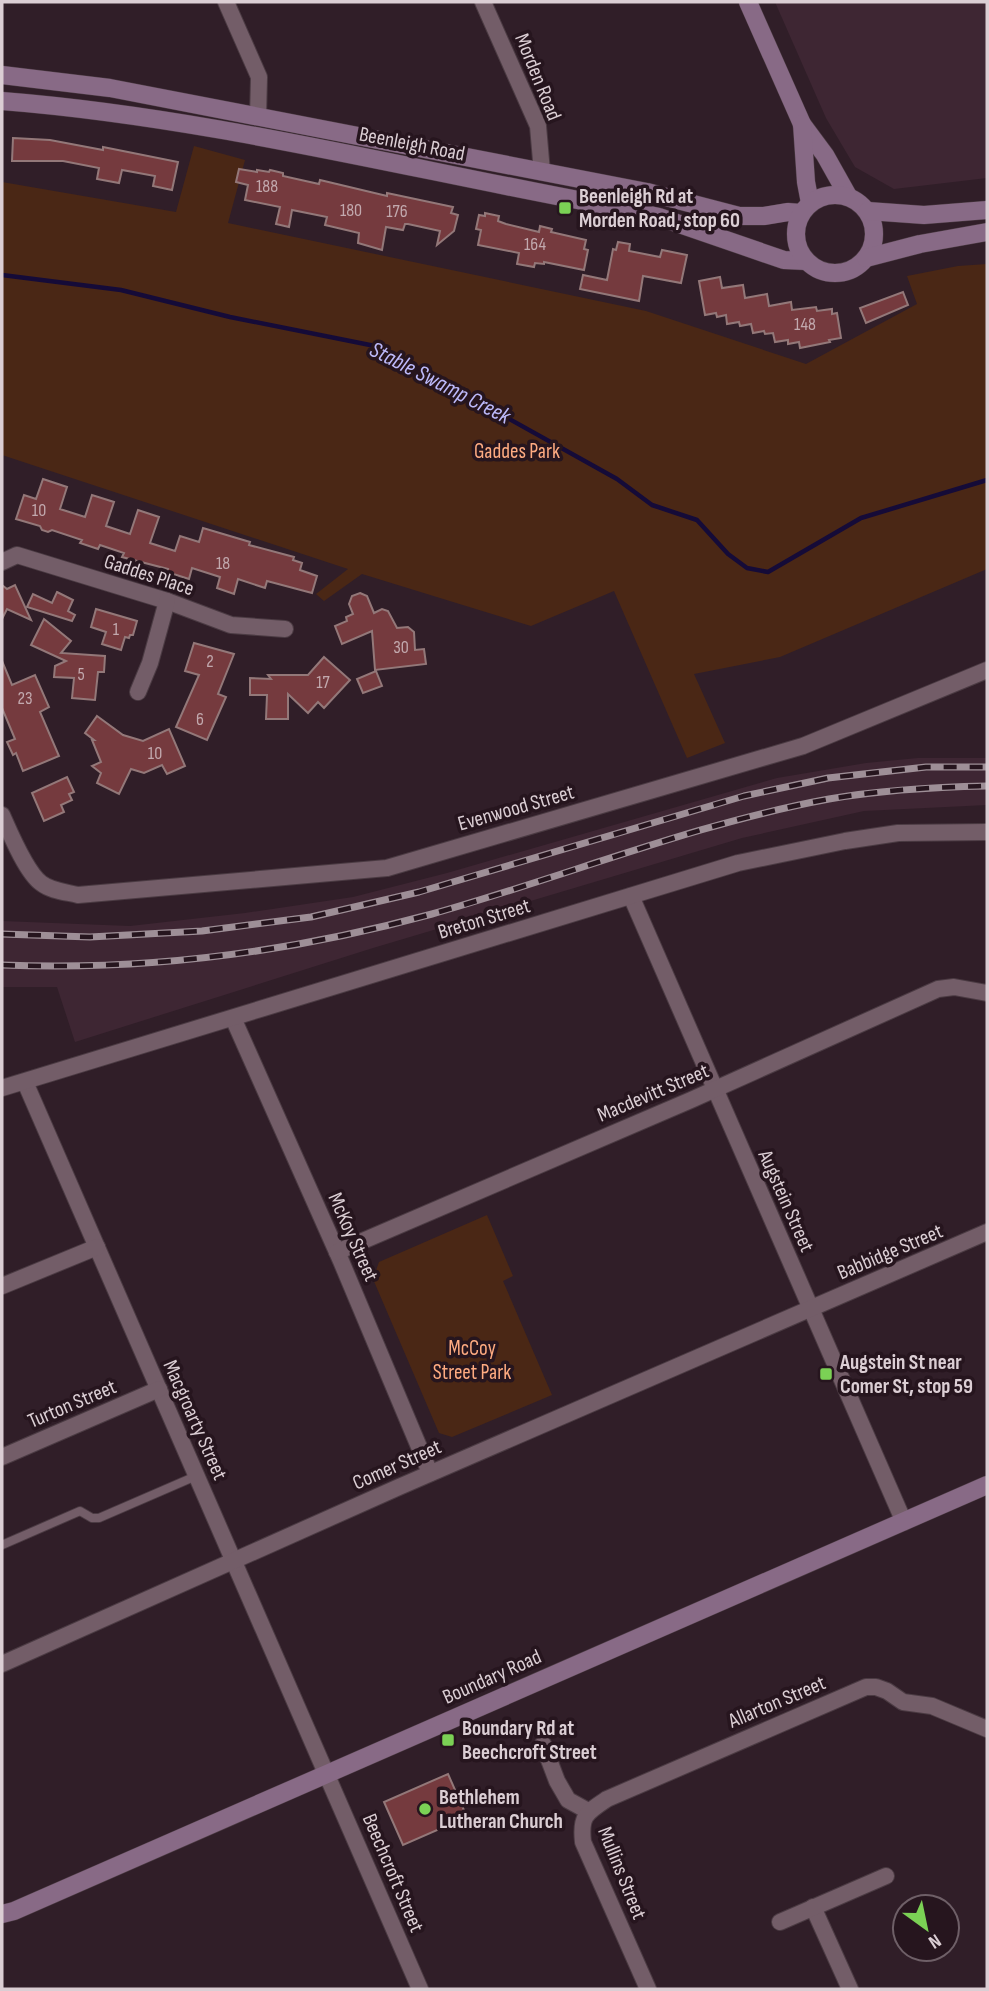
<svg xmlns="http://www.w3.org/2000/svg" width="989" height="1991" viewBox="0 0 989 1991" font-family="'Sofia Sans Condensed',sans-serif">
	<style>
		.built { fill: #3e2633 }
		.green { fill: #4a2715 }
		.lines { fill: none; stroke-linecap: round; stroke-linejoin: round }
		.stream { stroke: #150b38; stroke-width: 4.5 }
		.building { fill: #753a3e; stroke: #937879; stroke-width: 2 }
		.lane-casing { stroke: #4b3b43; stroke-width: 10 }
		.street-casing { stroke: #4b3b43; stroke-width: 18 }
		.secondary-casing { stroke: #4b3b43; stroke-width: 19 }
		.lane { stroke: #735d68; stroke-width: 8 }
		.street { stroke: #735d68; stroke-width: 16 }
		.secondary { stroke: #886a86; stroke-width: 18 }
		.rail-casing { stroke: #9e8f97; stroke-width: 7 }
		.rail { stroke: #26151e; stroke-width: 4.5; stroke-dasharray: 13; stroke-linecap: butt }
		.poi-dot { fill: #7bd155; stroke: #26151e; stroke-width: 2.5 }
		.labels { text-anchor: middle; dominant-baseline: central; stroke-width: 7; stroke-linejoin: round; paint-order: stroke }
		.number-label { font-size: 18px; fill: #c2a9ae }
		.street-label { font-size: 21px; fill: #dbced4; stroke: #26151e }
		.poi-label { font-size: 21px; font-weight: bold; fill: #dbced4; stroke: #26151e; text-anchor: start }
		.park-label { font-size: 21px; fill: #feab81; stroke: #26151e }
		.water-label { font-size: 23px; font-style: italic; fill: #bcb9f9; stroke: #26151e }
	</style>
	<rect width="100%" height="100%" fill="#301e28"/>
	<g class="built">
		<polygon points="775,2 987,2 987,178 894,189 855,167 826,118"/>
		<polygon points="918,758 987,758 987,805 864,811 742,838 373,948 75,1042 57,987 2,987 2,921 130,926 245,913 353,897 447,873 777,778 866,763"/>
	</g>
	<g class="green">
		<polygon points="194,146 245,160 228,223 646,311 806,364 917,304 907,276 958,266 987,264 987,569 780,657 694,674 725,743 687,758 614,591 531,626 362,574 324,601 316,594 348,569 2,455 2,182 176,212"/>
		<polygon points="487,1215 513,1276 503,1281 552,1395 452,1437 439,1433 373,1279 379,1262"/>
	</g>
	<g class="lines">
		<polyline class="stream" points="2,275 121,290 230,317 380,347 617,479 652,505 697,520 728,554 747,568 768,572 861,518 987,480"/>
	</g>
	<g class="building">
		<polygon points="13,138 50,140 103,150 103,147 178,162 172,190 153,186 155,176 122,170 119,183 97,179 99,168 63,161 12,161"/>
		<polygon points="239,169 257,172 257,170 269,172 270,170 283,173 283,176 319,184 320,180 387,196 387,193 453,207 451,213 458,215 454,231 437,245 440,231 408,224 405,224 403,230 386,227 382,250 358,243 359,233 325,225 327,217 292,210 289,227 276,224 280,207 245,200 248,185 236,182"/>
		<polygon points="485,213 499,216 498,221 506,224 539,232 540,226 552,229 551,232 586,240 584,249 588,250 584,270 544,262 544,264 535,263 534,267 517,264 519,253 478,245 481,230 476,229 479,215 485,216"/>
		<polygon points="618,242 630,244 629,251 660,257 662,250 687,255 681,283 643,276 639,301 580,289 583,275 607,280 613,249 616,250"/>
		<polygon points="720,277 722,288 743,285 745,298 767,294 769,306 791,302 792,310 816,307 817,311 832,309 832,314 837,313 841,338 829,340 830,342 800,348 799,342 788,344 788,340 775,342 773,333 765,334 764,331 753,333 751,324 740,326 739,322 727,324 726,315 717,317 716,313 705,315 699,281"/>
		<polygon points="903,292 908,305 866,323 860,308"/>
		<polygon points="43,479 67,487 60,509 85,517 92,495 114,502 106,526 130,534 138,510 159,517 150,543 175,551 180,536 199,542 203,528 250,542 249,545 294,557 293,560 302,563 300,570 317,576 312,593 267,581 265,588 238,579 234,594 217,588 220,577 192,568 189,579 167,572 168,569 122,557 124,553 100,545 98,549 80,543 82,540 52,530 48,532 42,530 40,526 16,519 24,495 36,499"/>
		<polygon points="2,585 7,589 15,585 31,620 7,609 2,619"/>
		<polygon points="57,592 73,600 68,611 75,615 72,621 27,607 33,594 52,603"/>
		<polygon points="360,593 367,596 374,613 382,609 388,611 397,628 408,627 414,632 415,650 424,649 426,664 375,670 372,631 342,644 335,626 347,621 346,617 353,614 349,604 352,596"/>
		<polygon points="96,609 137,621 133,635 130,635 129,638 125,637 121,650 102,644 106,632 91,627"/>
		<polygon points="44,619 71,641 61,653 105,656 104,672 98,672 95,700 72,698 74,678 54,677 55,666 66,661 31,645"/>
		<polygon points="194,643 234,654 218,694 226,697 207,740 176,727 199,675 185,671"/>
		<polygon points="324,657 350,680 324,708 318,702 308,713 288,694 288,719 266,719 267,695 250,695 250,678 271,679 268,675 308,675"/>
		<polygon points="2,661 12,685 35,675 49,707 40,712 59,756 23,771 16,753 13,755 7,742 15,739 2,708"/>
		<polygon points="376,671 382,686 363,693 357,679"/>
		<polygon points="97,716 123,735 143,741 169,729 185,766 167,774 162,765 144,773 131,769 119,794 97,783 101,773 92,766 101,762 92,740 94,740 85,733"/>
		<polygon points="67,777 74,792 69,794 72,800 61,805 64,812 44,821 32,793"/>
		<polygon points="448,1774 467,1817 403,1845 384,1802"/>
	</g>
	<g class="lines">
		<g class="lane-casing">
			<polyline id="lane" points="2,1545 80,1511 92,1518 99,1518 196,1476"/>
		</g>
		<g class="street-casing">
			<g id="street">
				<polyline points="226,2 259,77 258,117"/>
				<polyline points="483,2 538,126 542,172"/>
				<polyline points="2,562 17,555 167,601 231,625 285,629"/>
				<polyline points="138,692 150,663 167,601"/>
				<path d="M 2,815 C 10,833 26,872 41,883 C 51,891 66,892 78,895 L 387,868 L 803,746 L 987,670"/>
				<polyline points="631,896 904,1522"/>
				<polyline points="233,1018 341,1261 430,1473"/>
				<polyline points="25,1082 420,1989"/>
				<polyline points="2,1088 738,863 845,841 898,833 987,832"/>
				<polyline points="337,1252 691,1100 938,989 954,987 987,993"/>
				<polyline points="2,1286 97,1247"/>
				<polyline points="2,1457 159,1389"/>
				<polyline points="2,1664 399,1487 987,1232"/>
				<polyline points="543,1744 557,1781 568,1800 588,1811"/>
				<polyline points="813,1907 850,1989"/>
				<polyline points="780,1922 886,1876"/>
				<path d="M 648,1989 L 583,1842 C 580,1816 586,1813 607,1799 L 866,1687 L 876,1687 L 887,1691 L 903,1702 L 932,1706 L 987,1729"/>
			</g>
		</g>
		<g class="secondary-casing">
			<g id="secondary">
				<polyline points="748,2 802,124 825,155 848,196"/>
				<polyline points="2,75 110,88 647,192 739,216 764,216 788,212 801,213"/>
				<path d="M 2,101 C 205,117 404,168 604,205 L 659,217 L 784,260 L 806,261"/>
				<polyline points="802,124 806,182 810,203"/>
				<circle cx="835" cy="234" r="39"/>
				<polyline points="868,211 924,215 987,210"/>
				<polyline points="866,258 920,244 987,232"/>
				<polyline points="2,1914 14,1911 987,1485"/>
			</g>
		</g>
		<use href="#lane" class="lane"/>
		<use href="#street" class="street"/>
		<use href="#secondary" class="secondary"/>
		<g class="rail-casing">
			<g id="rail">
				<polyline points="2,934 90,937 202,931 311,917 419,892 744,796 828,778 926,767 987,767"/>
				<path d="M 2,965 C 147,971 292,952 432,914 C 564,877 693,824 829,799 C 881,790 934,787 987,786"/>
			</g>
		</g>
		<use href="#rail" class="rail"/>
	</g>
	<g class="poi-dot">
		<rect x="558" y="201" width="14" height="14" rx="3.5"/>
		<rect x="819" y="1367" width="14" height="14" rx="3.5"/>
		<rect x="441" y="1733" width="14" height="14" rx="3.5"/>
		<circle cx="425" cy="1809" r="7"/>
	</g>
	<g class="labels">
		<g class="number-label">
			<text x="267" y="186">188</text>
			<text x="351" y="210">180</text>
			<text x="397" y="211">176</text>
			<text x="535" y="244">164</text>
			<text x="805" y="324">148</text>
			<text x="39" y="510">10</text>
			<text x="223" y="563">18</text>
			<text x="116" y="629">1</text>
			<text x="401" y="647">30</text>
			<text x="210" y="661">2</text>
			<text x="81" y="674">5</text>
			<text x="323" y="682">17</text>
			<text x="25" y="698">23</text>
			<text x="200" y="719">6</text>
			<text x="155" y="753">10</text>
		</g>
		<g class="street-label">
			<text transform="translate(538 77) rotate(68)">Morden Road</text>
			<text transform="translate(412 144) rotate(11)">Beenleigh Road</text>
			<text transform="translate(149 575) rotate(18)">Gaddes Place</text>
			<text transform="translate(516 808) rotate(-16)">Evenwood Street</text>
			<text transform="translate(484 919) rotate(-17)">Breton Street</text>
			<text transform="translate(653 1093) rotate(-23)">Macdevitt Street</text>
			<text transform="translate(786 1201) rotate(66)">Augstein Street</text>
			<text transform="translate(353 1237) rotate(66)">McKoy Street</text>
			<text transform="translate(890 1252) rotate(-23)">Babbidge Street</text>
			<text transform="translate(72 1404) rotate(-23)">Turton Street</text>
			<text transform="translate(195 1420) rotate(66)">Macgroarty Street</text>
			<text transform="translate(397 1465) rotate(-24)">Comer Street</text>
			<text transform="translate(492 1677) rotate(-24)">Boundary Road</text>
			<text transform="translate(777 1702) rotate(-23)">Allarton Street</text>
			<text transform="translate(393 1873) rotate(67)">Beechcroft Street</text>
			<text transform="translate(622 1873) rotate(68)">Mullins Street</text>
		</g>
		<g class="poi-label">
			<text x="579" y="196">Beenleigh Rd at<tspan x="579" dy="24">Morden Road, stop 60</tspan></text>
			<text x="840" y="1362">Augstein St near<tspan x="840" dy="24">Comer St, stop 59</tspan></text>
			<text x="462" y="1728">Boundary Rd at<tspan x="462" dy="24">Beechcroft Street</tspan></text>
			<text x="439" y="1797">Bethlehem<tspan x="439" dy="24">Lutheran Church</tspan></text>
		</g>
		<g class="park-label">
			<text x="517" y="451">Gaddes Park</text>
			<text x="472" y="1348">McCoy<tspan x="472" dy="24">Street Park</tspan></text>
		</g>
		<g class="water-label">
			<text transform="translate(440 383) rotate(27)">Stable Swamp Creek</text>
		</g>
	</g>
	<rect width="989" height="1991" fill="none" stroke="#dbced4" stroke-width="7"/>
	<g transform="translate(926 1928) rotate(147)"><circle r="33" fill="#26151e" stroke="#6e5f67" stroke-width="2"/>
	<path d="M0-5L12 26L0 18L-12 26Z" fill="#7bd155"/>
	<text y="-10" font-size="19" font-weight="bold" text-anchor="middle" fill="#dbced4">N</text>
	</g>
</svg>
